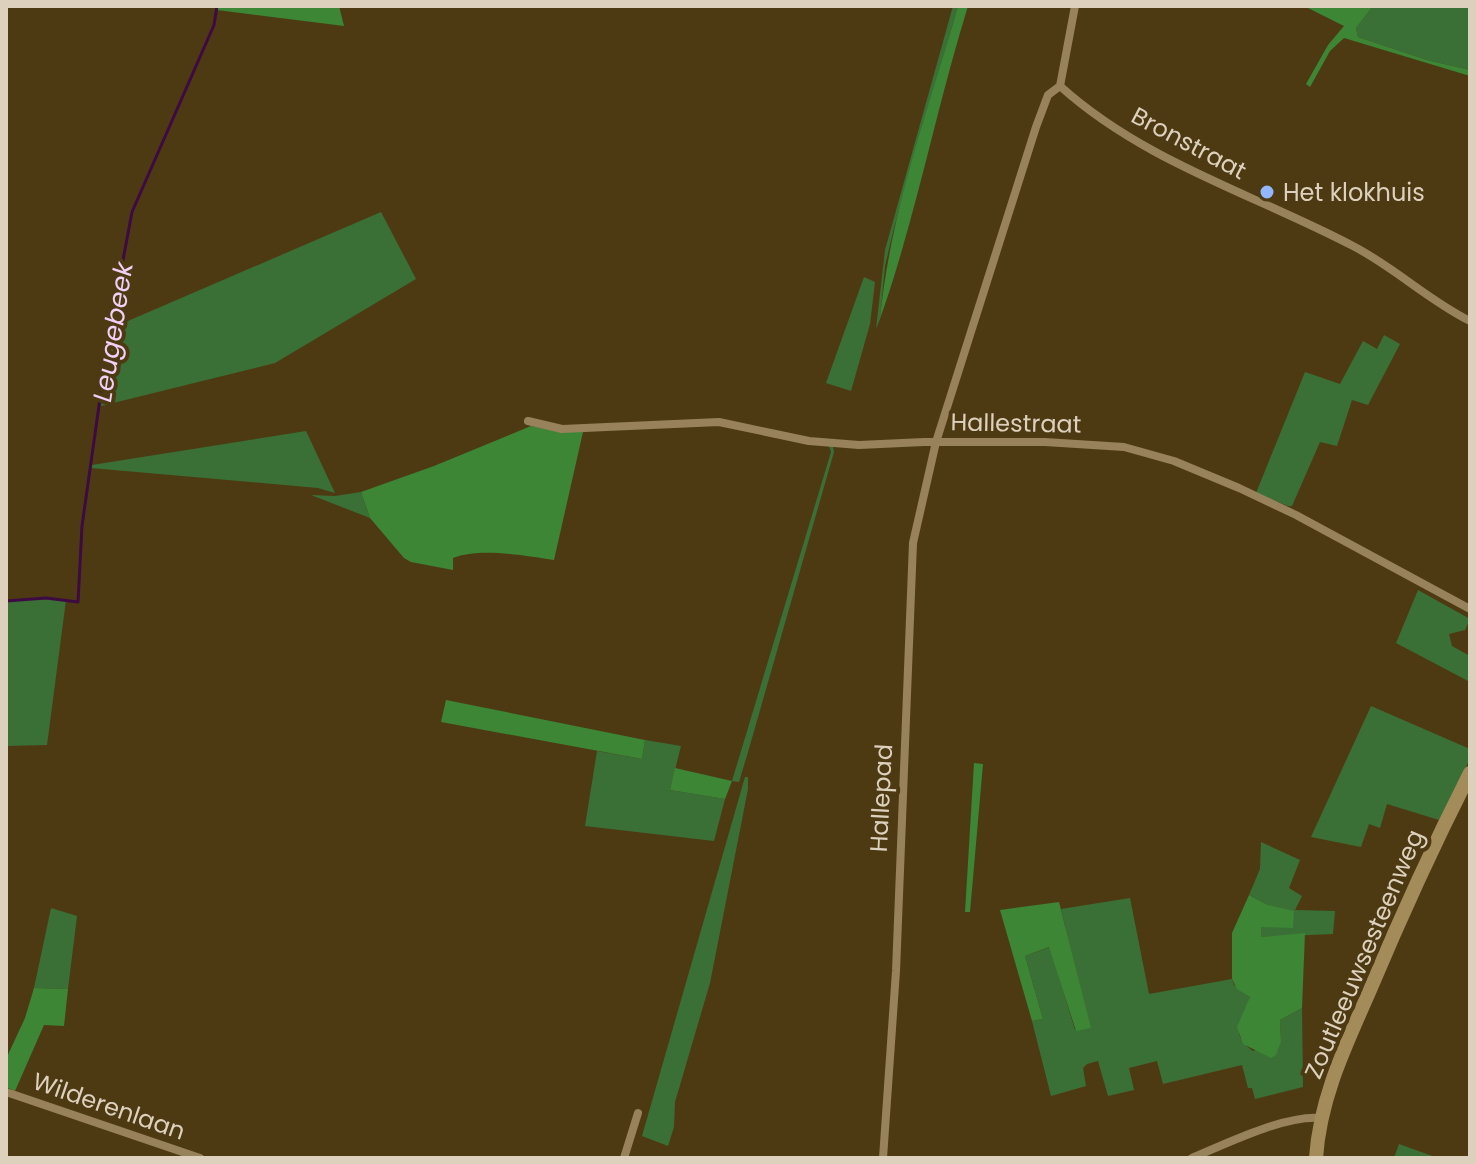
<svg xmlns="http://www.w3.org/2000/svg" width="1476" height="1164" viewBox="0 0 1476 1164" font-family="Poppins,sans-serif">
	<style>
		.green { fill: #3a7036 }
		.forest { fill: #3c8636 }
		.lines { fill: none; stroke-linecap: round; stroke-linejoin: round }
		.stream { stroke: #3d0a44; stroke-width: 3 }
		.street { stroke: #97825b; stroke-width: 8 }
		.secondary { stroke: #a48b5a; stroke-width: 14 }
		.poi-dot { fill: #92b7fd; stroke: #4d3a13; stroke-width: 3 }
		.labels { text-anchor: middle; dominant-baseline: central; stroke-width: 8; stroke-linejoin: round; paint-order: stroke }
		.street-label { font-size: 24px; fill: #ddd1bd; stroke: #4d3a13 }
		.poi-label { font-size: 24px; fill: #ddd1bd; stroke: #4d3a13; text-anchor: start }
		.water-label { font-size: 26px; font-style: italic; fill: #f3d0f8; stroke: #4d3a13 }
	</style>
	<rect width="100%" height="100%" fill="#4d3a13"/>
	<g class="green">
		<polygon points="953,6 958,6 894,228 885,266 880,319 876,329 885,250"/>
		<polygon points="1373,6 1470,6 1470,70 1427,60 1358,37 1356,28"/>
		<polygon points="381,212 416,279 275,363 101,406 114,327"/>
		<polygon points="864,277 875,282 870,324 851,391 826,383"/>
		<polygon points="1384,335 1400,344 1368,405 1352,400 1337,446 1320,442 1292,506 1288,506 1256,493 1305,372 1340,384 1363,341 1377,349"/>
		<polygon points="306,431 335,493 318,488 91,468 92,465"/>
		<polygon points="829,446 833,446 834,452 748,752 739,782 732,781 831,452"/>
		<polygon points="361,492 370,518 311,495 335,496"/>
		<polygon points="1418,590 1470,619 1465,630 1449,634 1452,646 1470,656 1470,682 1396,643"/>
		<polygon points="35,598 66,600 47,745 6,746 6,602"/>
		<polygon points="1371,706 1470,749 1470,759 1439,820 1387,804 1380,828 1369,824 1361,847 1311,837"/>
		<polygon points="645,740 681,746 670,790 725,799 714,841 585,826 597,751 642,759"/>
		<polygon points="745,777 748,777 748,789 710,983 675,1102 674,1127 668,1146 642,1136"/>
		<polygon points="1261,842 1300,860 1289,888 1302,896 1295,910 1335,911 1333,934 1261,937 1260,927 1268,905 1249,895 1260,869"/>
		<path d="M 1130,898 L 1149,994 L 1232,979 L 1234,985 L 1250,997 C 1244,1020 1227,1033 1253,1051 L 1281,1041 L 1280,1020 L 1302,1008 L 1303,1087 L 1255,1099 L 1252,1088 L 1248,1088 L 1242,1065 L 1163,1084 L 1157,1061 L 1129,1068 L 1134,1090 L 1108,1096 L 1098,1061 L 1087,1064 L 1083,1068 L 1086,1086 L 1051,1096 L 1032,1021 L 1043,1019 L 1025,956 L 1050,947 L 1075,1030 L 1090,1028 L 1061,909 Z"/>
		<polygon points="51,908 77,916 68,989 34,988"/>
		<polygon points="1399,1144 1438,1158 1394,1158"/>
	</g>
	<g class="forest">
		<polygon points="217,6 339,6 344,26 217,10"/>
		<path d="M 958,6 L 968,6 C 936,109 916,217 880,319 C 890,212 929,109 958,6 Z"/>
		<polygon points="1304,6 1373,6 1356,28 1358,37 1427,60 1470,70 1470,76 1344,38 1330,51 1310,87 1306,84 1328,45 1344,26"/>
		<path d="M 531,426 L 562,432 L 583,432 L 554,560 C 526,556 480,547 453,558 L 453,570 L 411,562 L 404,558 L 370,518 L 361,492 L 434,466 Z"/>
		<polygon points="446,700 645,740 642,759 441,722"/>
		<polygon points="974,763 983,764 970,912 965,912"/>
		<polygon points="675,768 732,781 725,799 670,790"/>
		<polygon points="1249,895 1268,905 1294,911 1293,928 1261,927 1261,937 1305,933 1302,1008 1280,1020 1281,1041 1276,1055 1271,1058 1243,1044 1237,1027 1250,997 1237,989 1232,979 1232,933"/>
		<polygon points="1059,902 1091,1028 1076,1031 1049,947 1025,956 1043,1019 1032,1021 1000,910"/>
		<polygon points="34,988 68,989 64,1026 44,1025 15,1091 6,1087 6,1059 25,1018"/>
	</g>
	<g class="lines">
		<polyline class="stream" points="6,601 46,598 78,602 82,526 109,335 132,212 214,25 217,6"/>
		<g class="street">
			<path d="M 1060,86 C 1144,162 1254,194 1353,246 C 1394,267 1428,300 1470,321"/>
			<polyline points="528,421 562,429 719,422 809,441 859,445 924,442 1045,442 1124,447 1174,461 1239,488 1296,515 1470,609"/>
			<polyline points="6,1092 200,1158"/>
			<polyline points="624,1158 638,1113"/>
			<polyline points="883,1158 896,971 913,543 936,442 1036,127 1048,95 1060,86 1075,6"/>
			<path d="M 1192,1158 C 1225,1144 1285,1115 1320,1118"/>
		</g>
		<path class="secondary" d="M 1316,1158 C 1320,1097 1346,1045 1370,990 C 1401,916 1434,844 1470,773"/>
	</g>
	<circle class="poi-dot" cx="1267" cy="192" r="8"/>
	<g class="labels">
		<g class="street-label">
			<text transform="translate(1189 143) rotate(28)">Bronstraat</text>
			<text transform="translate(1016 423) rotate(1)">Hallestraat</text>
			<text transform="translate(881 798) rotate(-87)">Hallepad</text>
			<text transform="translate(1364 954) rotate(-67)">Zoutleeuwsesteenweg</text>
			<text transform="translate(109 1106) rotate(19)">Wilderenlaan</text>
		</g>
		<g class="poi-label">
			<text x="1283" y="192">Het klokhuis</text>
		</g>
		<g class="water-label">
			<text transform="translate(113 332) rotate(-81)">Leugebeek</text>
		</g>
	</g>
	<rect width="1476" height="1164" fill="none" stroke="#ddd1bd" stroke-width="16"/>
</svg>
